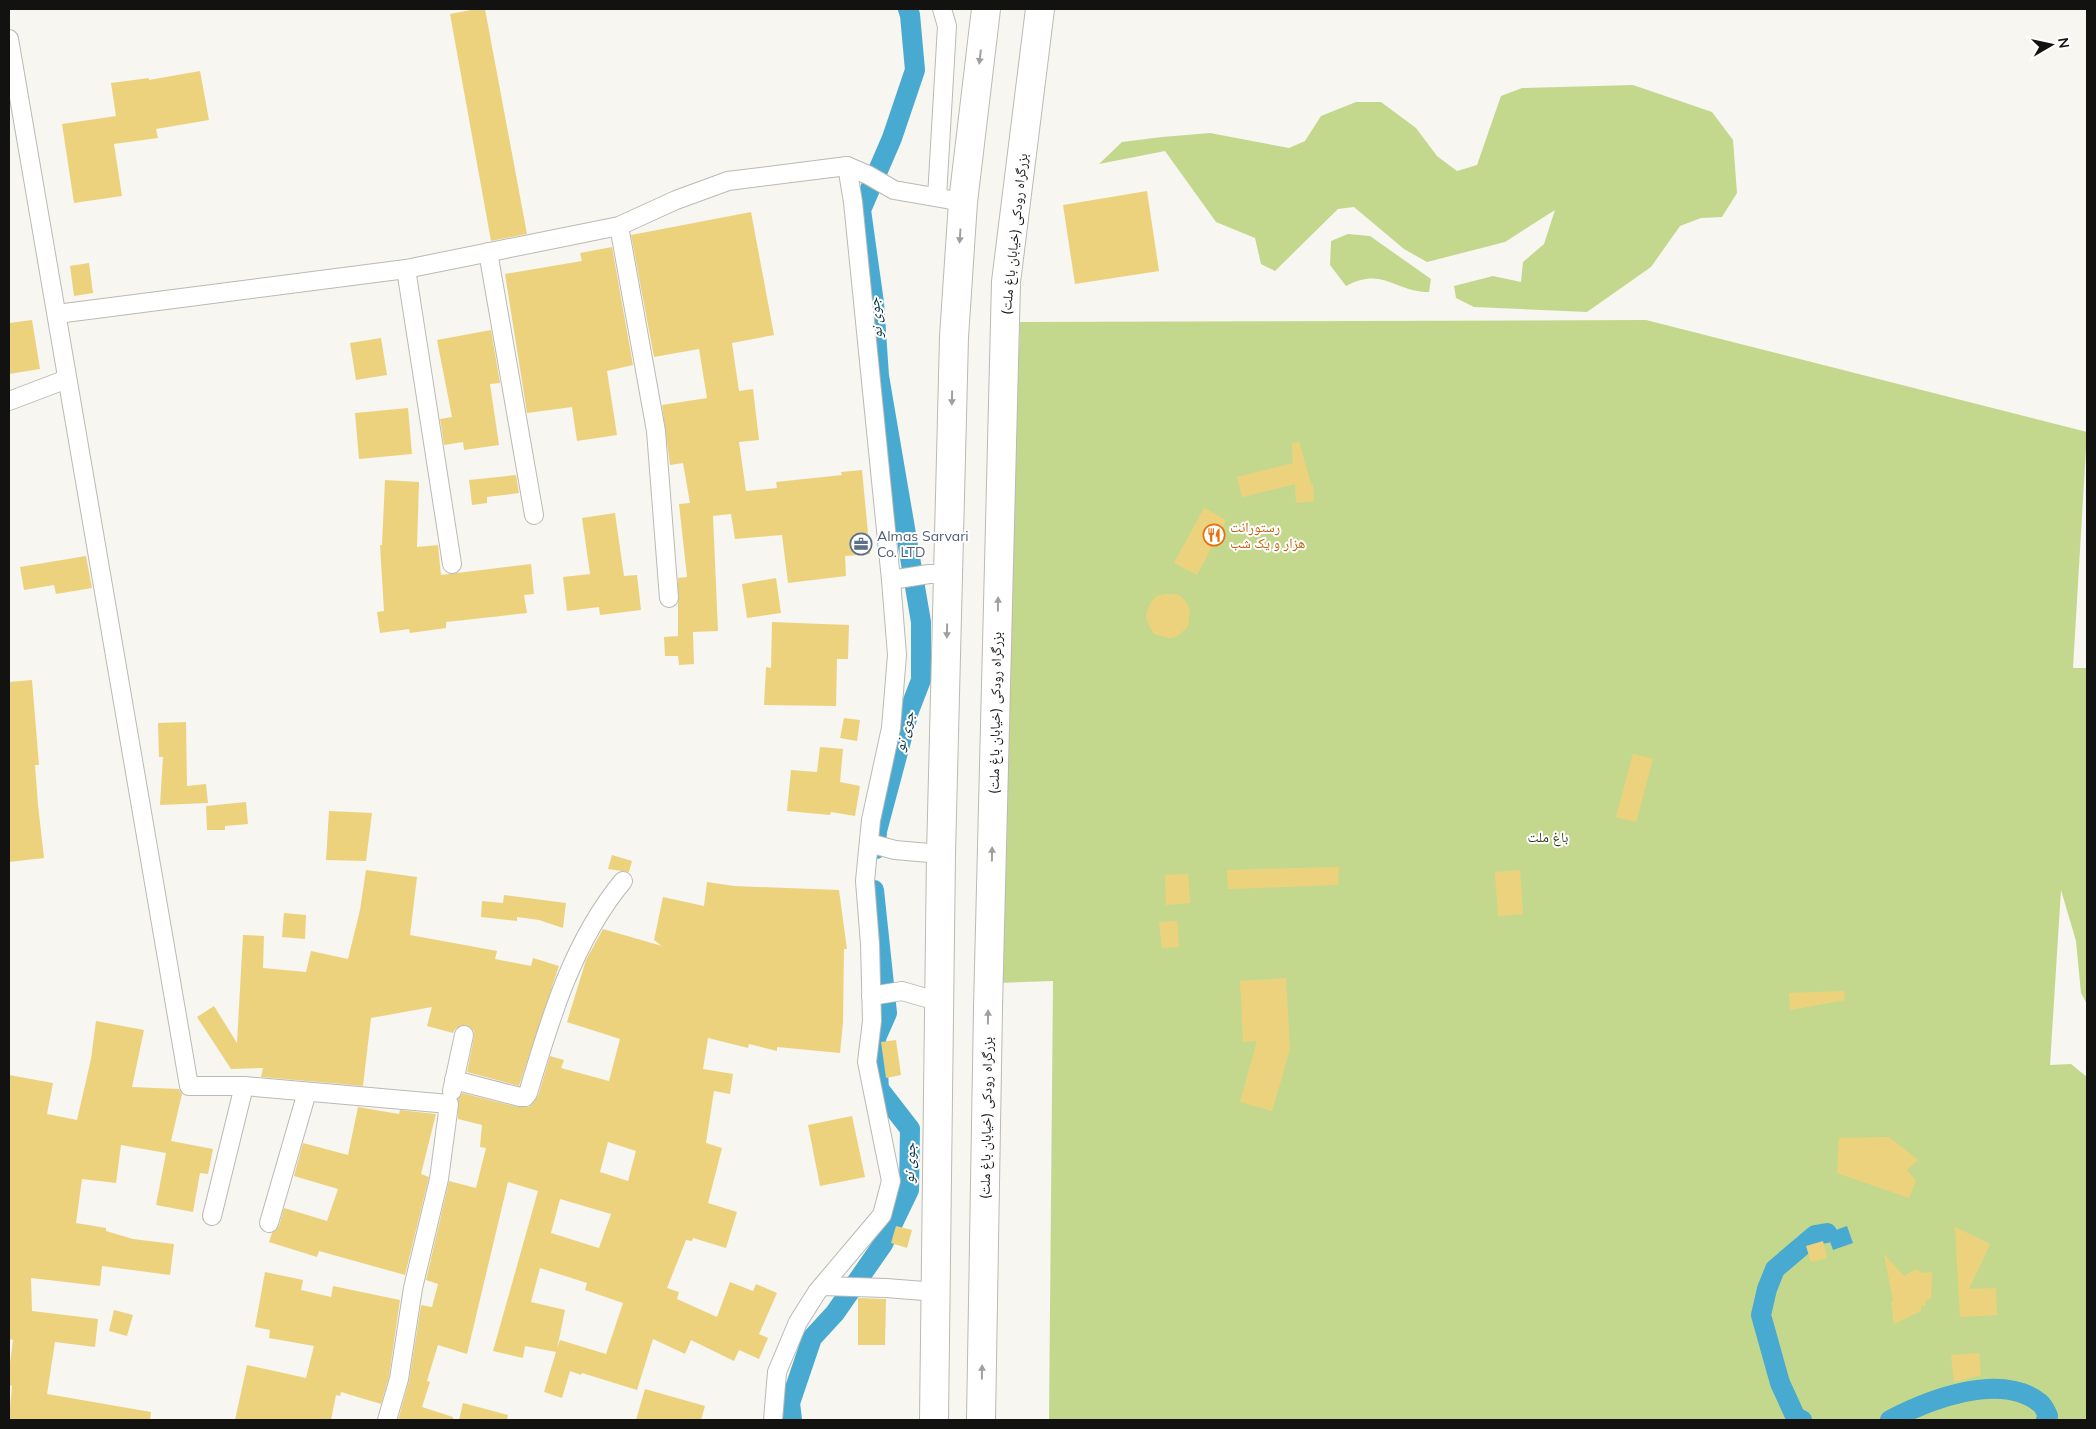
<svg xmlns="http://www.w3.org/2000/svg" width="2096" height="1429" viewBox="0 0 2096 1429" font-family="Mulish,'Noto Naskh Arabic',sans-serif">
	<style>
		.green { fill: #c4d88d }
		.water { fill: #48a9d1 }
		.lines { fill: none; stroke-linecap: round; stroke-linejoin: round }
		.canal { stroke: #48a9d1; stroke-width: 20 }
		.building { fill: #edd27e; fill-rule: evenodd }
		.minor-casing { stroke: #bab9b4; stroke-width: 20 }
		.trunk-casing { stroke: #bab9b4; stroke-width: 30 }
		.minor { stroke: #fff; stroke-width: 18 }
		.trunk { stroke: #fff; stroke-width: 28 }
		.oneway { fill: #a0a09f }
		.labels { text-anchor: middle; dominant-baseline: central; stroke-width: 4; stroke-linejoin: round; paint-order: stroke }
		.street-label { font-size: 14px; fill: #121210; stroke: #fff }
		.food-label { font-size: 14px; fill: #c56008; stroke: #fff; text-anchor: start }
		.service-label { font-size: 14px; fill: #4e5e75; stroke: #fff; text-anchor: start }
		.park-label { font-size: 14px; fill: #313917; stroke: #fff }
		.water-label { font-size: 15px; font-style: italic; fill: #033041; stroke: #fff }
	</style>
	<rect width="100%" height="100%" fill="#f7f6f1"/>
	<g class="green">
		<polygon points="1633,85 1712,112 1733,140 1737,193 1722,217 1701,218 1680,226 1651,267 1587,312 1474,307 1456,298 1454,286 1493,276 1521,282 1523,262 1544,244 1555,210 1505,242 1427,262 1404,249 1354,207 1338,209 1275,271 1261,264 1255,238 1216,222 1165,151 1099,164 1122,142 1162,137 1210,133 1289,148 1305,141 1321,116 1356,102 1381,102 1416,128 1437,156 1457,171 1477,165 1501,96 1522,88"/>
		<path d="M 1348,234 L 1370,236 L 1431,279 L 1429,292 C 1395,292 1382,266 1346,286 L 1330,265 L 1331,241 Z"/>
		<polygon points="1646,320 2087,432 2073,668 2087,668 2087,1004 2081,993 2076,941 2061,890 2050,1065 2071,1064 2087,1077 2087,1420 1049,1420 1053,981 997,983 1020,322"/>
	</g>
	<polygon class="water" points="1847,1226 1853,1243 1833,1250 1827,1233"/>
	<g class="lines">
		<g class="canal">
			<polyline points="876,849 877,831 909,711 921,680 921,622 879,376 874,303 861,210 892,138 915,70 910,15 908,9"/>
			<polyline points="792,1420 790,1403 812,1338 835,1313 883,1244 909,1190 910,1129 879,1089 876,1038 887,1013 874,890"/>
			<polyline points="1802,1420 1796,1418 1780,1383 1761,1315 1767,1289 1775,1269 1815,1235 1827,1233"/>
			<path d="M 1890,1420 C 1928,1400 2001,1371 2040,1403 C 2044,1406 2046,1412 2048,1416 L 2046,1420"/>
		</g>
	</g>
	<g class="building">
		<polygon points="476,9 485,9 527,234 491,241 450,14"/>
		<polygon points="200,71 209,120 156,129 158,138 114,144 122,196 74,203 62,124 116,116 111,83 149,78 149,80"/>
		<polygon points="1147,191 1159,271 1075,284 1063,205"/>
		<polygon points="751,212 774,335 732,343 739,391 753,389 759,440 739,442 746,491 777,488 776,482 842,475 841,472 862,470 870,554 845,556 846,576 788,583 782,535 735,539 731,514 713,516 718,631 693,632 694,664 679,665 678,656 665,656 664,637 678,636 678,578 687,577 679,504 690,503 683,463 670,465 662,405 707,398 699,349 654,357 631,235"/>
		<polygon points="612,247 633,365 607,371 617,435 577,441 572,407 527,413 505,274 582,261 580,253"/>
		<polygon points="89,263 93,293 74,296 70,266"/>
		<polygon points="32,320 40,369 9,374 9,323"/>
		<polygon points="491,330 500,383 490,384 499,445 464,450 463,442 444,445 440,419 452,417 437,340"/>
		<polygon points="381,338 387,375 356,380 350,343"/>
		<polygon points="408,408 412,454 359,459 355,413"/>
		<polygon points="1299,442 1311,484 1313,484 1314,501 1296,503 1295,484 1242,497 1237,477 1293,463 1292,443"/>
		<polygon points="516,475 519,493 487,497 487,503 472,505 469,480"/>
		<polygon points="385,480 419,482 417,547 438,545 441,575 531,564 534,594 524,595 527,613 446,622 446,628 410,633 409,629 380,633 377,612 384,611 380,545 382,545"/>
		<polygon points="1204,508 1226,520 1197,575 1174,563"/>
		<polygon points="615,513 624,576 637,575 641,610 600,615 599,607 567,611 563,577 590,574 582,518"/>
		<polygon points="86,556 92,588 56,594 54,585 24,590 20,567"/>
		<polygon points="776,578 781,613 747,618 742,584"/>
		<polygon points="1165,594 1178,594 1187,603 1190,611 1188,627 1176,637 1169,638 1154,634 1147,622 1146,615 1151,602 1157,596"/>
		<polygon points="772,622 849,625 848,659 837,659 836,706 764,705 766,667 771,668"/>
		<polygon points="32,680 39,765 35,765 38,805 44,858 9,862 9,682"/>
		<polygon points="844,718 860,720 857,741 840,738"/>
		<polygon points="186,722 187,786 206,784 208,803 160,805 163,757 159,757 158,723"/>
		<polygon points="820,747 843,749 840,782 860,786 855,816 831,812 830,815 787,811 791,770 817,772"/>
		<polygon points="1633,754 1653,759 1636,822 1616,817"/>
		<polygon points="246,802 248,824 225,826 225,830 207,830 206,806"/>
		<polygon points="329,811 372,813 366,861 326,860"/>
		<polygon points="612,855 632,861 629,872 608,869"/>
		<polygon points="1339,867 1338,885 1228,889 1227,870"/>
		<polygon points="366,870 417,877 410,935 497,951 495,959 531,966 533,958 559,966 519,1086 467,1072 474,1037 474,1031 466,1025 456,1028 453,1033 427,1026 432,1007 371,1018 363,1086 261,1077 263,1068 231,1069 197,1017 214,1006 237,1043 243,935 264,936 263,968 306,972 311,951 348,959 360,910"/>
		<polygon points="1520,870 1523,914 1498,916 1495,872"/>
		<polygon points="1188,874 1190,903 1166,905 1165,875"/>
		<path d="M 707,882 L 734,886 L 839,890 L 847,949 L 844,949 L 843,1023 L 840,1053 L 777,1047 L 777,1051 L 749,1044 L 748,1048 L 708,1038 L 703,1069 L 733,1074 L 730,1094 L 714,1091 L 706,1143 L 722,1148 L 708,1203 L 737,1212 L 726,1248 L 693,1238 L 692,1241 L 686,1240 L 667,1288 L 679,1292 L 677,1299 L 717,1317 L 730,1282 L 753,1291 L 756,1284 L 777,1293 L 759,1334 L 768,1338 L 759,1359 L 739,1350 L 734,1361 L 691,1340 L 685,1354 L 653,1339 L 637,1390 L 582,1373 L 581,1375 L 570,1371 L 562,1398 L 544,1392 L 556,1352 L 525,1346 L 523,1358 L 493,1351 L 538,1191 L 508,1182 L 467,1354 L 438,1345 L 427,1381 L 430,1382 L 422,1407 L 453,1417 L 453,1420 L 398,1420 L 409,1381 L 421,1305 L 432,1307 L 438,1284 L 426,1280 L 449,1181 L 476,1188 L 486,1148 L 480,1147 L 482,1125 L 458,1119 L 458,1099 L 462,1093 L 518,1107 L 529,1107 L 538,1096 L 550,1056 L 564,1060 L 561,1068 L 609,1081 L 620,1039 L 567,1022 L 586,960 L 603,929 L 662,946 L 654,940 L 663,897 L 704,906 ZM 608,1142 L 636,1151 L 628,1181 L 600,1172 ZM 560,1199 L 611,1214 L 599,1248 L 551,1233 ZM 540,1268 L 587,1283 L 585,1290 L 623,1303 L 606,1354 L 560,1340 L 557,1349 L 565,1310 L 531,1302 Z"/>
		<polygon points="504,895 566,903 563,928 539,920 517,917 517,921 481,917 482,901 503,903"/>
		<polygon points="284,913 306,915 305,939 282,937"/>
		<polygon points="1177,921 1179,947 1162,948 1159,922"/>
		<polygon points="1286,978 1290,1049 1272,1111 1240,1102 1257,1041 1243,1042 1240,981"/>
		<polygon points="1844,991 1845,1000 1790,1010 1789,993"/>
		<polygon points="96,1021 144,1030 132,1087 179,1089 182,1094 171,1141 213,1149 208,1174 200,1173 193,1212 156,1205 166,1153 121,1145 116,1183 82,1179 76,1223 106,1228 106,1231 133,1239 174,1244 170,1275 102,1266 100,1286 31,1278 32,1311 98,1319 95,1347 55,1342 47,1394 151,1412 150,1420 9,1420 12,1386 9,1385 9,1370 13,1340 9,1339 9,1075 53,1083 47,1114 77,1120 91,1059"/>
		<polygon points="896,1040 901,1075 886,1078 881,1042"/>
		<polygon points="358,1107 399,1114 400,1110 436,1114 421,1174 429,1177 405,1275 319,1251 317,1257 269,1242 272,1233 279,1226 284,1208 327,1221 338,1189 294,1176 303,1143 348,1155"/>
		<polygon points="852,1116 865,1177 820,1186 808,1125"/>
		<polygon points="1889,1137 1918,1160 1907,1170 1916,1181 1909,1198 1837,1173 1839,1138"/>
		<polygon points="896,1226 912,1230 907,1248 891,1243"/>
		<polygon points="1955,1227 1990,1244 1969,1289 1996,1288 1997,1315 1960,1317"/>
		<polygon points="1823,1241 1827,1258 1811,1262 1806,1246"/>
		<polygon points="1884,1254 1904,1276 1916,1269 1922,1273 1932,1272 1931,1299 1926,1300 1925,1305 1921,1307 1921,1311 1894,1324 1891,1302 1893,1301"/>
		<polygon points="265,1272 303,1280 301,1290 331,1297 333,1286 400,1300 389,1377 381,1404 341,1392 340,1396 336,1395 331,1420 235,1420 247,1365 306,1378 314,1346 269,1338 270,1330 255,1327"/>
		<polygon points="858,1298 886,1299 885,1345 858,1345"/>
		<polygon points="114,1310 133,1315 127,1336 109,1331"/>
		<polygon points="1979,1353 1981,1375 1954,1382 1951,1355"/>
		<polygon points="645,1389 705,1406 701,1420 636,1420"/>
		<polygon points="463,1403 508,1415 507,1420 459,1420"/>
	</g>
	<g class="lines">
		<g class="minor-casing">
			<g id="minor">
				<polyline points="9,39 189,1086 244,1086 449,1104 439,1179 413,1288 399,1379 387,1420"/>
				<polyline points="937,197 947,26 942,9"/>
				<polyline points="619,226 656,431 669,598"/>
				<polyline points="488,252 534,515"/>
				<polyline points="406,269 452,564"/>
				<polyline points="57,314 406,269 619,226 676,200 728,181 847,166 868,175 894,190 963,202"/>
				<polyline points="9,401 67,379"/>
				<polyline points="891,580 929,574 949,574"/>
				<polyline points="869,843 895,850 941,854"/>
				<polyline points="871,996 902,991 940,1002"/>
				<path d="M 454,1080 L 520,1097 L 525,1097 L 528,1093 C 550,1019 573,941 623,881"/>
				<polyline points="452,1091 464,1035"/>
				<polyline points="212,1216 244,1086"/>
				<polyline points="269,1223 307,1092"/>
				<polyline points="822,1286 886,1288 937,1292"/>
				<polyline points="773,1420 777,1372 798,1322 817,1292 882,1215 891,1181 867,1062 872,1021 870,944 865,881 871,820 891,728 897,655 891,580 853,202 847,166"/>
			</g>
		</g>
		<g class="trunk-casing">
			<g id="trunk">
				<polyline points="934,1420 941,854 954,337 963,202 986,9"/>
				<polyline points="981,1420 988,1008 1006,282 1040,9"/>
			</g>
		</g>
		<use href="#minor" class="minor"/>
		<use href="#trunk" class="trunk"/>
	</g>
	<defs><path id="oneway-solid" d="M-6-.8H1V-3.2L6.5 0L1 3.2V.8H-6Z" transform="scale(1.25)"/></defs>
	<g class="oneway">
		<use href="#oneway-solid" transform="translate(980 57) rotate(97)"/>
		<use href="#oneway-solid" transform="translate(960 236) rotate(94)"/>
		<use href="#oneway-solid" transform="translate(952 398) rotate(91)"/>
		<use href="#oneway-solid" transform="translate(998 604) rotate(-89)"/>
		<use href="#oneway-solid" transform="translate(947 631) rotate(91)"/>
		<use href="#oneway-solid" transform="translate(992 854) rotate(-89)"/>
		<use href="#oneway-solid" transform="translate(988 1017) rotate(-89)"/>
		<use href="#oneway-solid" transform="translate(982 1372) rotate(-89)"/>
	</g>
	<defs>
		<g id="restaurant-ring" transform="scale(1.125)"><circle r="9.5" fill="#fff" stroke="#e8710a" stroke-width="1.5"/><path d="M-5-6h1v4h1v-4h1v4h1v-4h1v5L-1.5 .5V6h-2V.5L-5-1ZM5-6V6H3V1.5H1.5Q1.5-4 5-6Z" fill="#e8710a"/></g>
		<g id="office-ring" transform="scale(1.125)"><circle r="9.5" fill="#fff" stroke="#5c6f8a" stroke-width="1.5"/><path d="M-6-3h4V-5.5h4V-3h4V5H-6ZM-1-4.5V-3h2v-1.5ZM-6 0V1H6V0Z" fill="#5c6f8a"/></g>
	</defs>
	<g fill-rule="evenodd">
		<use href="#restaurant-ring" x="1214" y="535"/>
		<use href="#office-ring" x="861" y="544"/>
	</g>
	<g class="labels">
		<g class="street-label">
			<text transform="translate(1014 234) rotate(-84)">بزرگراه رودکی (خیابان باغ ملت)</text>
			<text transform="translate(995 713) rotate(-89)">بزرگراه رودکی (خیابان باغ ملت)</text>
			<text transform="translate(986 1118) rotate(-89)">بزرگراه رودکی (خیابان باغ ملت)</text>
		</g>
		<g class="food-label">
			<text x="1230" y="527">رستورانت<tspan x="1230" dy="16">هزار و یک شب</tspan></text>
		</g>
		<g class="service-label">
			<text x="877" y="536">Almas Sarvari<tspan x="877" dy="16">Co. LTD</tspan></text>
		</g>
		<g class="park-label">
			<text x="1548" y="837">باغ ملت</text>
		</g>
		<g class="water-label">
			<text transform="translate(875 318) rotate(-95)">جوی نو</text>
			<text transform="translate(904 731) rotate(-74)">جوی نو</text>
			<text transform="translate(909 1163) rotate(-88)">جوی نو</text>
		</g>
	</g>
	<rect width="2096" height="1429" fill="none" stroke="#121210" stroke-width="20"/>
	<g transform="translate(2051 45) rotate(81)" stroke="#ffffff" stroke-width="4" paint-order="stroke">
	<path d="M0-4L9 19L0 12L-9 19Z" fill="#121210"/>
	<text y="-8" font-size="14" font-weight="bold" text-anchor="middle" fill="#121210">N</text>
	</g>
</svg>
